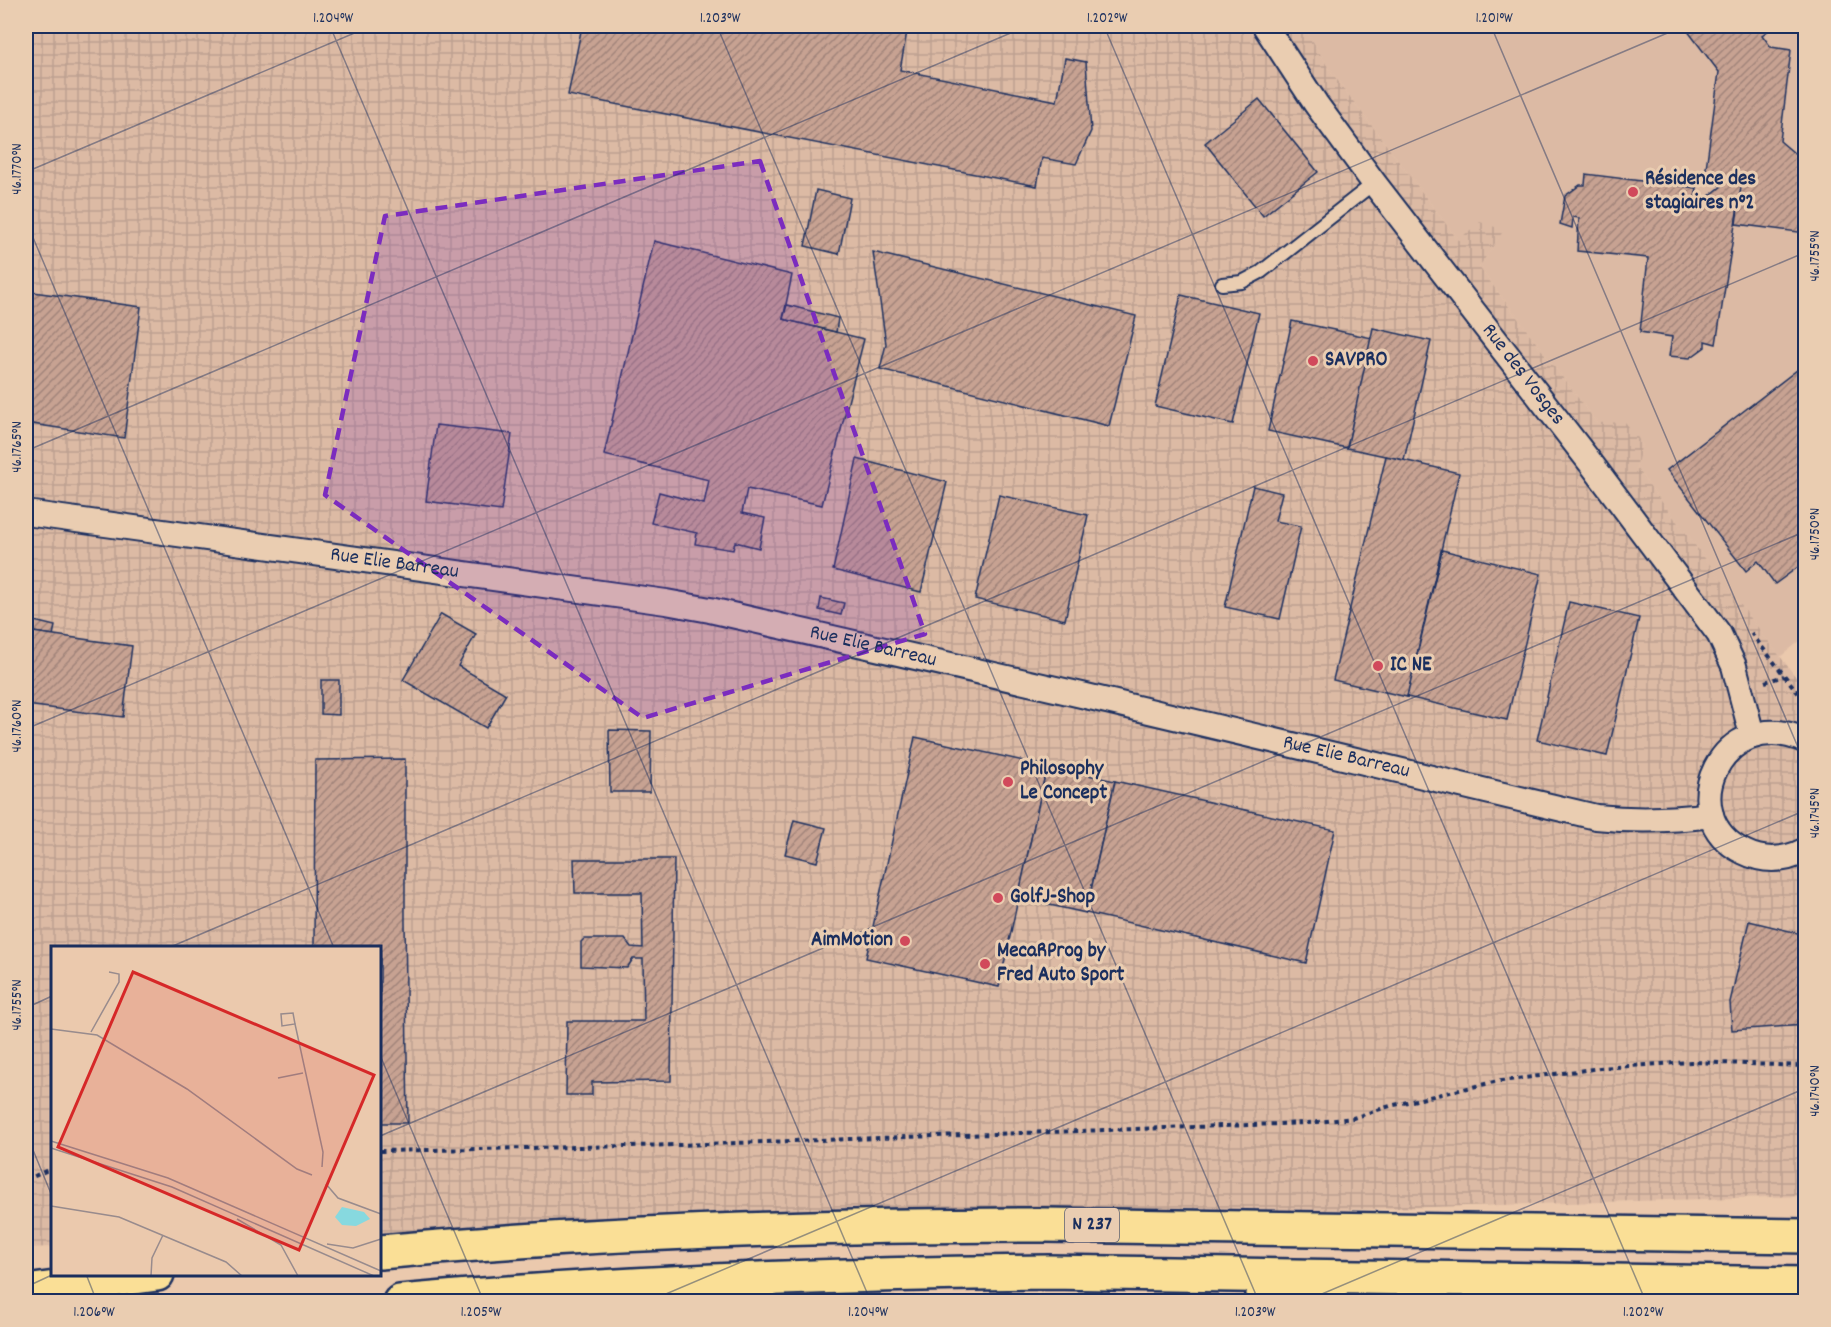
<svg xmlns="http://www.w3.org/2000/svg" width="1831" height="1327" viewBox="0 0 1831 1327" font-family="Dekko,sans-serif">
	<style>
		.built { fill: #dcbaa4 }
		.industrial { fill: url(#industrial-grid) }
		.building { fill: url(#building-hatch); stroke: #1b2f5e; stroke-width: 1.5 }
		.lines { fill: none; stroke-linecap: round; stroke-linejoin: round }
		.lane-casing { stroke: #1b2f5e; stroke-width: 16 }
		.street-casing { stroke: #1b2f5e; stroke-width: 28 }
		.highway-casing { stroke: #1b2f5e; stroke-width: 38 }
		.path { stroke: #1b2f5e; stroke-width: 4; stroke-dasharray: 4.5 4.5; stroke-linecap: butt }
		.lane { stroke: #eacdb1; stroke-width: 12 }
		.street { stroke: #eacdb1; stroke-width: 24 }
		.highway { stroke: #fadf96; stroke-width: 33 }
		.marked { fill: #7b2cbf; fill-opacity: 0.2; stroke: #7b2cbf; stroke-width: 4.5; stroke-dasharray: 12 8; stroke-linejoin: round }
		.ticks { fill: none; stroke: #1b2f5e; stroke-width: 1.5; stroke-opacity: 0.45 }
		.poi-dot { fill: #d1495b; stroke: #eacdb1; stroke-width: 2 }
		.labels { text-anchor: middle; dominant-baseline: central; stroke-width: 6; stroke-linejoin: round; paint-order: stroke }
		.shield { fill: #eacdb1; stroke: #595e77; stroke-width: 1.5 }
		.shield-label { font-size: 20px; font-weight: bold; fill: #1b2f5e }
		.poi-label { font-size: 21px; font-weight: bold; fill: #1b2f5e; stroke: #eacdb1; text-anchor: start }
		.street-label { font-size: 21px; fill: #1b2f5e; stroke: #eacdb1 }
		.inset-road { fill: none; stroke: #988b8d; stroke-width: 1.5 }
		.view { fill: #d62828; fill-opacity: 0.15; stroke: #d62828; stroke-width: 3 }
		.inset-edge { fill: none; stroke: #1b2f5e; stroke-width: 3 }
		.neatline { fill: none; stroke: #1b2f5e; stroke-width: 2 }
		.ticks-label { font-size: 15px; text-anchor: middle; fill: #1b2f5e }
	</style>
	<defs>
		<pattern id="industrial-grid" width="8" height="8" patternUnits="userSpaceOnUse" patternTransform="scale(1.5)"><rect width="8" height="8" fill="#dcbaa4"/><path d="M0 4h8M4 0v8" fill="none" stroke="#bca090"/></pattern>
		<pattern id="building-hatch" width="6" height="6" patternUnits="userSpaceOnUse" patternTransform="scale(1.5)"><rect width="6" height="6" fill="#c7a292"/><path d="M-1 1l2-2M0 6l6-6M5 7l2-2" fill="none" stroke="#a1847a"/></pattern>
	</defs>
	<rect width="100%" height="100%" fill="#ebc9ad"/>
	<filter id="ink" filterUnits="userSpaceOnUse"><feTurbulence type="fractalNoise" baseFrequency=".0167" numOctaves="2"/><feDisplacementMap in="SourceGraphic" scale="12" xChannelSelector="R" yChannelSelector="G"/><feConvolveMatrix kernelMatrix="1 2 1 2 8 2 1 2 1" color-interpolation-filters="sRGB"/></filter>
	<g filter="url(#ink)">
		<polygon class="built" points="1303,26 1805,26 1806,636 1780,657 1636,468 1642,444 1597,423 1479,267 1503,230 1458,240 1329,69"/>
		<g class="industrial">
			<polygon points="26,26 1304,26 1329,69 1458,240 1480,222 1504,230 1479,267 1597,423 1625,422 1635,434 1642,444 1636,468 1805,689 1805,1196 380,1238 380,948 52,948 52,1247 26,1248"/>
			<polygon points="872,1294 972,1301 689,1301"/>
		</g>
		<g class="building">
			<polygon points="582,26 908,26 900,70 1057,101 1065,58 1086,62 1091,131 1076,164 1042,158 1037,186 568,95"/>
			<polygon points="1684,26 1775,26 1762,35 1771,47 1791,50 1780,141 1800,158 1806,159 1806,233 1736,224 1741,187 1716,344 1705,341 1705,347 1690,358 1669,356 1672,337 1640,332 1648,258 1577,251 1579,218 1573,217 1572,228 1560,224 1565,196 1580,185 1585,185 1586,174 1697,188 1694,204 1699,204 1723,185 1704,183 1719,72"/>
			<polygon points="1259,99 1318,172 1263,216 1205,143"/>
			<polygon points="816,190 850,198 839,254 805,246"/>
			<polygon points="654,241 792,275 783,319 864,339 822,505 747,489 742,513 765,518 759,548 735,542 733,550 695,544 697,533 651,523 659,492 704,504 709,480 604,455"/>
			<polygon points="873,252 1136,316 1109,426 880,369 886,344"/>
			<polygon points="26,291 141,307 124,438 26,423"/>
			<polygon points="1181,295 1259,313 1233,424 1155,406"/>
			<polygon points="787,305 838,318 836,332 783,319"/>
			<polygon points="1292,321 1372,338 1347,448 1268,431"/>
			<polygon points="1373,328 1431,341 1404,460 1347,448"/>
			<polygon points="1806,363 1806,561 1775,584 1758,561 1746,571 1667,470"/>
			<polygon points="436,425 512,434 501,511 426,501"/>
			<polygon points="1386,456 1459,473 1407,697 1333,680"/>
			<polygon points="857,459 947,482 921,592 833,570"/>
			<polygon points="1253,486 1282,493 1275,521 1301,526 1280,619 1225,607"/>
			<polygon points="999,495 1088,515 1065,620 975,599"/>
			<polygon points="1442,550 1541,574 1507,720 1407,697"/>
			<polygon points="821,598 844,603 841,615 819,610"/>
			<polygon points="1569,602 1639,618 1607,756 1537,740"/>
			<polygon points="441,614 476,634 458,666 506,694 486,728 403,680"/>
			<polygon points="26,619 55,626 53,635 26,631"/>
			<polygon points="26,631 132,646 123,717 26,705"/>
			<polygon points="321,680 339,680 339,715 321,714"/>
			<polygon points="609,730 651,731 650,792 610,792"/>
			<polygon points="915,737 1047,766 999,987 866,958"/>
			<polygon points="405,759 405,922 408,1123 380,1123 380,948 314,948 315,760"/>
			<polygon points="1047,766 1115,781 1086,913 1018,898"/>
			<polygon points="1115,781 1335,830 1306,963 1086,913"/>
			<polygon points="794,820 826,828 817,862 785,854"/>
			<polygon points="574,859 674,859 671,1081 592,1082 592,1095 566,1095 567,1021 644,1021 643,959 633,959 627,968 581,966 581,942 584,939 625,939 631,947 643,948 642,893 575,893"/>
			<polygon points="1749,921 1806,935 1806,1025 1732,1030 1730,1002"/>
		</g>
		<g class="lines">
			<g class="lane-casing">
				<polyline id="lane" points="1222,284 1242,282 1261,272 1374,183"/>
			</g>
			<g class="street-casing">
				<g id="street">
					<path id="s1" d="M 1265,26 L 1316,104 L 1374,183 L 1593,466 L 1719,634 L 1734,666 L 1752,735"/>
					<path id="s2" d="M 26,513 L 666,602 L 710,610 L 1086,696 L 1596,817 C 1635,821 1673,820 1711,815"/>
					<path d="M 1806,741 C 1722,702 1670,816 1744,852 C 1764,862 1785,861 1806,850"/>
				</g>
			</g>
			<g class="highway-casing">
				<g id="highway">
					<path d="M 380,1252 C 600,1232 822,1225 1044,1225 L 1806,1236"/>
					<polyline points="26,1292 157,1274"/>
					<polyline points="1263,1295 1331,1302"/>
					<path d="M 400,1302 C 616,1282 832,1274 1049,1272 L 1806,1284"/>
				</g>
			</g>
			<g class="path">
				<polyline points="1751,633 1806,703"/>
				<polyline points="1765,682 1784,676"/>
				<polyline points="380,1151 678,1145 1308,1123 1353,1118 1390,1106 1494,1082 1600,1068 1691,1062 1806,1066"/>
				<polyline points="26,1180 52,1168"/>
			</g>
			<use href="#lane" class="lane"/>
			<use href="#street" class="street"/>
			<use href="#highway" class="highway"/>
		</g>
	</g>
	<path class="marked" d="M 760,161 L 925,634 L 643,718 L 325,495 L 385,216 Z"/>
	<path class="ticks" d="M 330,26 L 871,1302M 717,26 L 1259,1302M 1104,26 L 1646,1302M 1491,26 L 1806,766M 26,172 L 371,26M 26,221 L 334,948M 26,451 L 1027,26M 26,729 L 1684,26M 168,948 L 1806,252M 26,1008 L 52,996M 380,1055 L 484,1302M 26,1133 L 52,1196M 380,1136 L 1806,531M 86,1274 L 97,1302M 26,1287 L 54,1274M 647,1302 L 1806,810M 1303,1302 L 1806,1088"/>
	<g class="poi-dot">
		<circle cx="1633" cy="192" r="6"/>
		<circle cx="1313" cy="361" r="6"/>
		<circle cx="1378" cy="666" r="6"/>
		<circle cx="1008" cy="782" r="6"/>
		<circle cx="998" cy="898" r="6"/>
		<circle cx="905" cy="941" r="6"/>
		<circle cx="985" cy="964" r="6"/>
	</g>
	<g class="labels">
		<rect class="shield" x="1065" y="1208" width="54" height="34" rx="4.5"/>
		<g class="shield-label">
			<text x="1092" y="1225">N 237</text>
		</g>
		<g class="poi-label">
			<text x="1645" y="180">Résidence des<tspan x="1645" dy="24">stagiaires n°2</tspan></text>
			<text x="1325" y="361">SAVPRO</text>
			<text x="1390" y="666">IC NE</text>
			<text x="1020" y="770">Philosophy<tspan x="1020" dy="24">Le Concept</tspan></text>
			<text x="1010" y="898">GolfJ-Shop</text>
			<text x="893" y="941" text-anchor="end">AimMotion</text>
			<text x="997" y="952">MecaRProg by<tspan x="997" dy="24">Fred Auto Sport</tspan></text>
		</g>
		<g class="street-label">
			<text stroke="none"><textPath href="#s1" startOffset="434">Rue des Vosges</textPath></text>
			<text stroke="none"><textPath href="#s2" startOffset="372">Rue Elie Barreau</textPath></text>
			<text stroke="none"><textPath href="#s2" startOffset="858">Rue Elie Barreau</textPath></text>
			<text stroke="none"><textPath href="#s2" startOffset="1344">Rue Elie Barreau</textPath></text>
		</g>
	</g>
	<g transform="translate(51 946)">
		<rect width="330" height="330" fill="#ebc9ad"/>
		<path d="M 291,261 L 313,266 L 319,273 L 305,280 L 291,279 L 284,271 Z" fill="#87d9df"/>
		<path class="inset-road" d="M 242,67 L 244,78 L 231,80 L 230,68 ZM 244,78 L 272,206 L 271,221M 0,83 L 46,89 L 136,143 L 246,223 L 261,229M 40,86 L 68,36 L 68,28 L 58,26M 227,132 L 252,127M 0,195 L 117,232 L 330,325M 0,202 L 121,241 L 323,330M 275,238 L 287,252 L 330,268M 0,260 L 68,271 L 175,316 L 191,330M 186,273 L 230,299 L 247,330M 276,298 L 302,302 L 330,293M 100,330 L 101,312 L 112,289"/>
		<path class="view" d="M 82,26 L 323,129 L 248,304 L 7,201 Z"/>
		<rect width="330" height="330" class="inset-edge"/>
	</g>
	<rect width="1831" height="1327" fill="none" stroke="#eacdb1" stroke-width="66"/>
	<rect x="33" y="33" width="1765" height="1261" class="neatline"/>
	<g class="ticks-label">
		<text x="333" y="22">1.204°W</text>
		<text x="720" y="22">1.203°W</text>
		<text x="1107" y="22">1.202°W</text>
		<text x="1494" y="22">1.201°W</text>
		<text transform="translate(16 169) rotate(-90)" y="5">46.1770°N</text>
		<text transform="translate(1814 256) rotate(-90)" y="5">46.1755°N</text>
		<text transform="translate(16 447) rotate(-90)" y="5">46.1765°N</text>
		<text transform="translate(1814 534) rotate(-90)" y="5">46.1750°N</text>
		<text transform="translate(16 726) rotate(-90)" y="5">46.1760°N</text>
		<text transform="translate(1814 813) rotate(-90)" y="5">46.1745°N</text>
		<text transform="translate(16 1005) rotate(-90)" y="5">46.1755°N</text>
		<text transform="translate(1814 1091) rotate(-90)" y="5">46.1740°N</text>
		<text x="94" y="1316">1.206°W</text>
		<text x="481" y="1316">1.205°W</text>
		<text x="868" y="1316">1.204°W</text>
		<text x="1255" y="1316">1.203°W</text>
		<text x="1643" y="1316">1.202°W</text>
	</g>
</svg>
